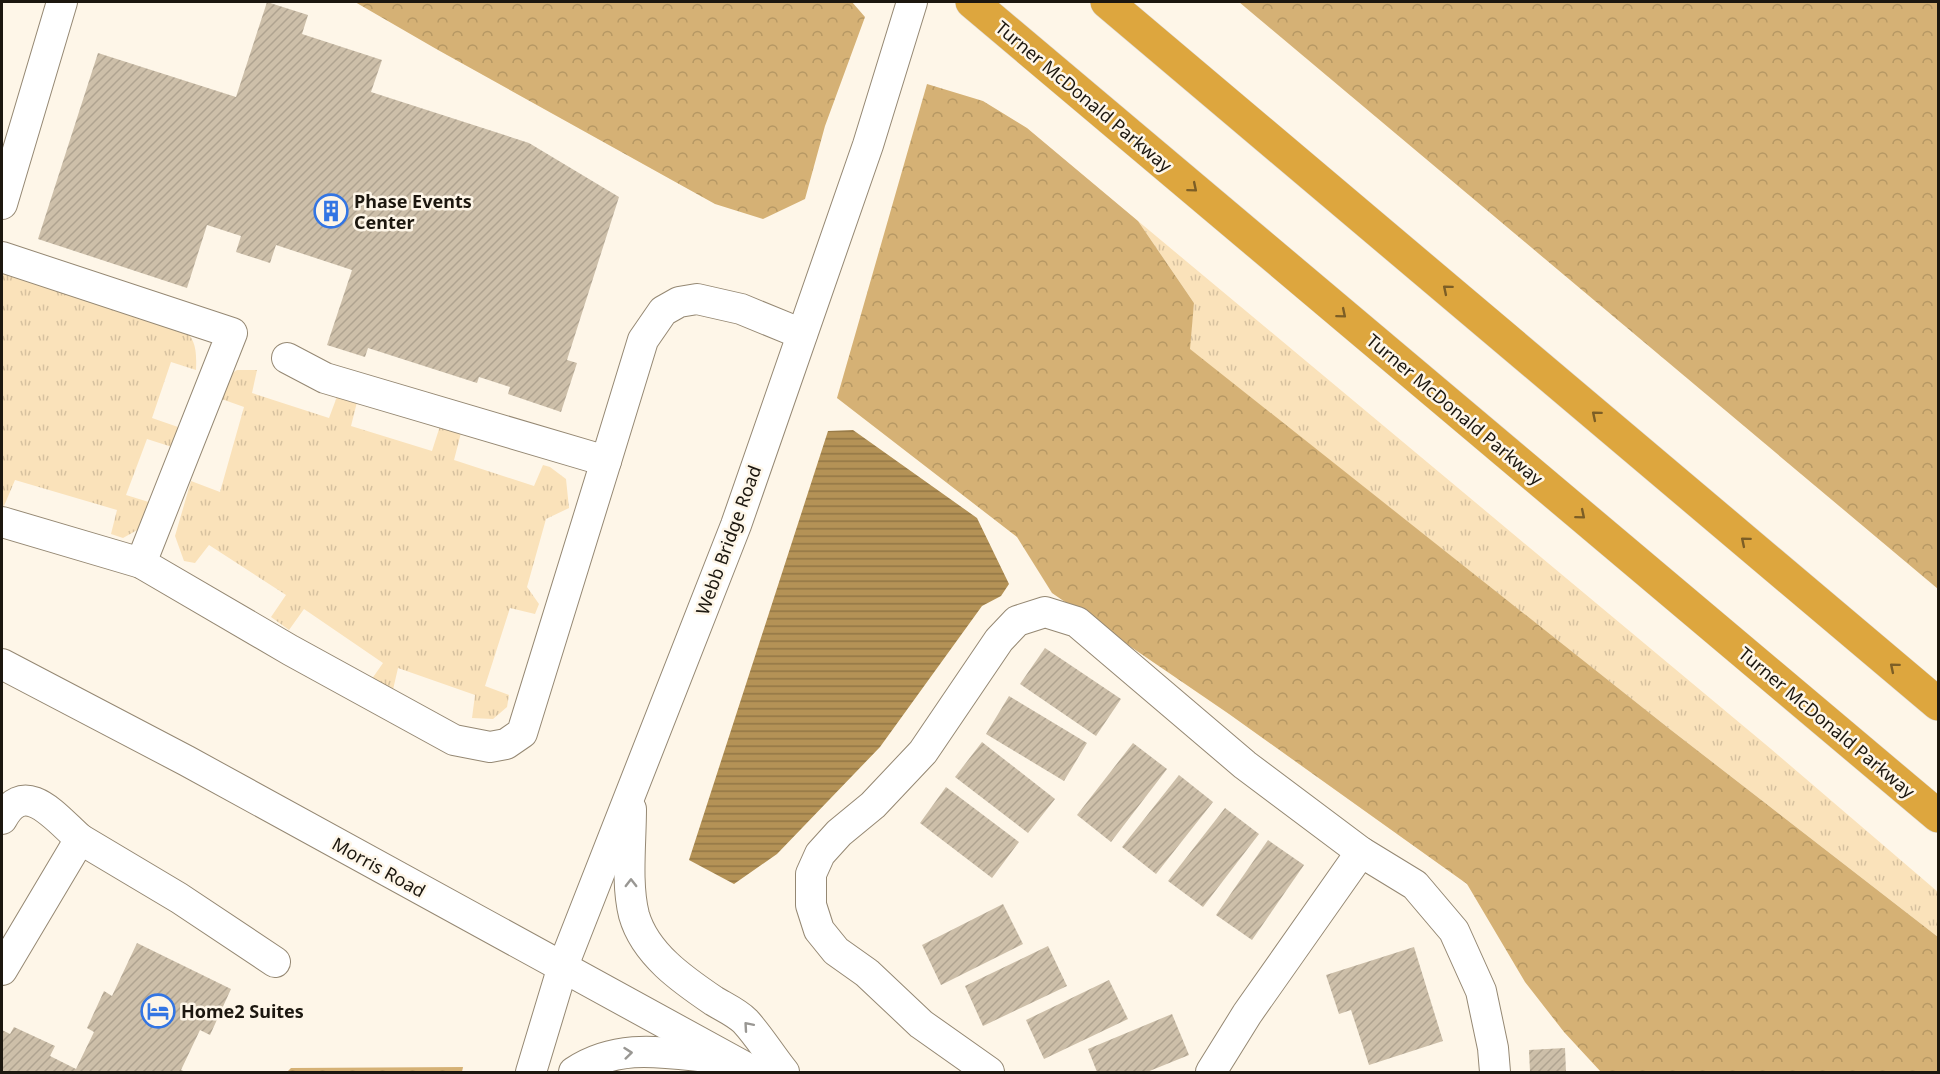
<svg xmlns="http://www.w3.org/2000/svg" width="1940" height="1074" viewBox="0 0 1940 1074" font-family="'Noto Sans',sans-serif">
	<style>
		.grass { fill: url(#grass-tufts) }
		.forest { fill: url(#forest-crowns) }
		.water { fill: url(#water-rules) }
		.building { fill: url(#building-hatch) }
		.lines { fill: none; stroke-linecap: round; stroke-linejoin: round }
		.minor-casing { stroke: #958873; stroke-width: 32 }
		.highway-casing { stroke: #dbdad9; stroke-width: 34 }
		.minor { stroke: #fff; stroke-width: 30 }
		.highway { stroke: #dda63e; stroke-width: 33 }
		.oneway { stroke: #7c5e26 }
		.oneway2 { stroke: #999793 }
		.labels { text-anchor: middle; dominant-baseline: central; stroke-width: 5; stroke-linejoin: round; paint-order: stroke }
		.street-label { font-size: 18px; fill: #1c170f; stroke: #fef6e8 }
		.poi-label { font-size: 18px; font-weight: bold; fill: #1c170f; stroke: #fef6e8; text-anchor: start }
	</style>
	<defs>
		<pattern id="grass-tufts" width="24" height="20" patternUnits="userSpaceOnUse" patternTransform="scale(1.5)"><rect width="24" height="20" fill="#fae2ba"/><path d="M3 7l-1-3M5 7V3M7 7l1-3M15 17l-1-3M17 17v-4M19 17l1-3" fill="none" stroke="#d6c19f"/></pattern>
		<pattern id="forest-crowns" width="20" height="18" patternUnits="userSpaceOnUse" patternTransform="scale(1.5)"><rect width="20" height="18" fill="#d5b175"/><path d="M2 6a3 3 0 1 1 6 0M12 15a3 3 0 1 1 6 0" fill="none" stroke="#b69864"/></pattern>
		<pattern id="water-rules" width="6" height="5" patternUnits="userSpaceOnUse" patternTransform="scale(1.5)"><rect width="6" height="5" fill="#b49256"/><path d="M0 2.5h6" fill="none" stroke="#927646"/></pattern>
		<pattern id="building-hatch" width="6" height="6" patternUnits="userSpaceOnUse" patternTransform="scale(1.5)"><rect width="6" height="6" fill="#cdbfa9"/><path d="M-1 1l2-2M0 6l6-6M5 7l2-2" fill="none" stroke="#afa390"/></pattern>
	</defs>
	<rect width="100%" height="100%" fill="#fef6e8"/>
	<g class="grass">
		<polygon points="1138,221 1771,749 1938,892 1938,937 1671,730 1189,349 1194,303"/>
		<path d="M 2,273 L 177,322 C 195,338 197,346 196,370 L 171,362 L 152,418 L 178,427 L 172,447 L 147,439 L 126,495 L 152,503 L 139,529 L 123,538 L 111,534 L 117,510 L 15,480 L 4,506 L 2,505 Z"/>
		<polygon points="237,370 257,370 252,393 329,418 338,394 357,402 351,426 432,451 440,426 461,433 454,460 534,486 543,465 550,467 566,479 569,508 546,519 527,587 539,604 535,614 510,608 485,686 509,695 507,707 493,719 472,718 475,695 398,668 392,694 369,683 383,663 304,609 289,630 271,617 286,595 209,545 195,563 184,561 175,536 191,481 220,492 244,407 216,397 220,381"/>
	</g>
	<g class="forest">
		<polygon points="355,2 852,2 865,17 825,126 805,199 763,219 715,204 438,50"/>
		<polygon points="1239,2 1938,2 1938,589"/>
		<polygon points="927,84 983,101 1027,128 1138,221 1194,303 1190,349 1671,730 1938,937 1938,1072 1601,1072 1564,1032 1525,982 1467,884 1229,714 1052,593 1017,537 837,398"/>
		<polygon points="463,1067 462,1072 287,1072 291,1068"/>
	</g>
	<polygon class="water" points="853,430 977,518 1009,584 1001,596 982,606 880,747 777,854 734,884 689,860 828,431"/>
	<g class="building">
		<polygon points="267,2 308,15 302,34 382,60 371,92 529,143 619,197 567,360 577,363 561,412 508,394 510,387 479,377 477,383 368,348 365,357 327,345 352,270 276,245 270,263 236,252 241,236 207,225 187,288 38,239 98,53 236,97"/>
		<polygon points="1045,648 1121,699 1096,736 1020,684"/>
		<polygon points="1009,696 1087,743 1064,781 986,734"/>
		<polygon points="982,742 1055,799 1028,833 955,777"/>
		<polygon points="1133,743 1167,769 1111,842 1077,815"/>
		<polygon points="1179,775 1213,802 1156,874 1122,847"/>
		<polygon points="946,787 1019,842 992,878 920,823"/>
		<polygon points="1225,808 1259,834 1203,907 1168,881"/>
		<polygon points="1268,840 1304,865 1252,940 1216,915"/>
		<polygon points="1003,904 1023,944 941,985 922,945"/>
		<polygon points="137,943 231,989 210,1035 200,1030 181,1070 186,1072 2,1072 2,1030 10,1034 14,1027 55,1046 50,1056 76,1069 94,1032 87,1028 104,991 112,996"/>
		<polygon points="1048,946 1067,986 983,1026 965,986"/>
		<polygon points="1414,947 1443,1041 1369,1065 1351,1010 1339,1014 1326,975"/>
		<polygon points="1109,980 1128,1019 1044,1059 1026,1020"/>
		<polygon points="1172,1014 1189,1055 1147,1072 1097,1072 1088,1049"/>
		<polygon points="1565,1048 1566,1072 1530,1072 1529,1050"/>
	</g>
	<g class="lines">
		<g class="minor-casing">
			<g id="minor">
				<polyline points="2,204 62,2"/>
				<polyline points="2,257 232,333 141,563"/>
				<polyline points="287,358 325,378 606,461 643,340 663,311 679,302 697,299 741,309 802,334"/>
				<polyline points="2,522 141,563 290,650 454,740 490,747 506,744 522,733 606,461"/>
				<polyline points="2,664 187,761 754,1072"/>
				<path d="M 631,809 C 631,842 626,884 634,915 C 645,954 683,980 714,1001 C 724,1007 737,1013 745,1021 C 759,1036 771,1056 784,1072"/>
				<path d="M 2,819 C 25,776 57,819 80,839"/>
				<polyline points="2,970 80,839 179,898 275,962"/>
				<polyline points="531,1072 563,966 736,525 868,145 912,2"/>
				<path d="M 574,1072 C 620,1042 665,1053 716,1058"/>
				<polyline points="989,1072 921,1024 867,973 836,951 819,930 811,905 811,874 820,854 839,833 873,805 923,752 999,640 1017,621 1045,612 1077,622 1245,765 1361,852 1415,885 1454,931 1481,991 1493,1048 1495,1072"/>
				<polyline points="1211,1072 1247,1014 1361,852"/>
			</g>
		</g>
		<g class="highway-casing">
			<g id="highway">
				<polyline points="972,2 1938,816"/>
				<polyline points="1107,2 1938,704"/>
			</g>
		</g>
		<use href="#minor" class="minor"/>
		<use href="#highway" class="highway"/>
	</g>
	<defs><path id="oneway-chevron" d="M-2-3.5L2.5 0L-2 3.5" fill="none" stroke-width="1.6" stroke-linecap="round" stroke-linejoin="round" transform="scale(1.5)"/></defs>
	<g class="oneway">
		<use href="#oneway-chevron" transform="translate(1193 188) rotate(40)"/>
		<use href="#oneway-chevron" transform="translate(1447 289) rotate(-140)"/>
		<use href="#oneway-chevron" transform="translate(1342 314) rotate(40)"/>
		<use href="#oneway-chevron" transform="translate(1596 415) rotate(-140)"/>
		<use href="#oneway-chevron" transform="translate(1581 515) rotate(40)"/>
		<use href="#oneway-chevron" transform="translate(1745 541) rotate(-140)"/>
		<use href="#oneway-chevron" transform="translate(1894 667) rotate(-140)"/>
	</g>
	<g class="oneway2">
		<use href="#oneway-chevron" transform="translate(631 883) rotate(-90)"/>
		<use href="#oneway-chevron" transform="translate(748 1026) rotate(-131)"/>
		<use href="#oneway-chevron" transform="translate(628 1053) rotate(-6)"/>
	</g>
	<defs>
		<g id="building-ring" transform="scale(1.725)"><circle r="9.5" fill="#fef6e8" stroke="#3375e3" stroke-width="1.5"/><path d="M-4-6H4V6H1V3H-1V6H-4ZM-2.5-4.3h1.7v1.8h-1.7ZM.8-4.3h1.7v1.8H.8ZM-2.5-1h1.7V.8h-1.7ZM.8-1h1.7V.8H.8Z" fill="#3375e3"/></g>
		<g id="hotel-ring" transform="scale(1.725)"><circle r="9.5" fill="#fef6e8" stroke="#3375e3" stroke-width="1.5"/><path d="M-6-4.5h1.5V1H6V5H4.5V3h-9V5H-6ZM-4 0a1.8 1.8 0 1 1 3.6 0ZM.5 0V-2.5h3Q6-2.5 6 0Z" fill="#3375e3"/></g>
	</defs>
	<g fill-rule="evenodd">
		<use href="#building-ring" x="331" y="211"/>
		<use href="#hotel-ring" x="158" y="1011"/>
	</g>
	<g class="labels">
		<g class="street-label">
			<text transform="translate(1084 96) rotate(40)">Turner McDonald Parkway</text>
			<text transform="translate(1455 409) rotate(40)">Turner McDonald Parkway</text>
			<text transform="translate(728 540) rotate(-70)">Webb Bridge Road</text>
			<text transform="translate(1827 722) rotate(40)">Turner McDonald Parkway</text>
			<text transform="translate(379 867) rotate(29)">Morris Road</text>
		</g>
		<g class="poi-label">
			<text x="354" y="201">Phase Events<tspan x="354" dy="21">Center</tspan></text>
			<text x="181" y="1011">Home2 Suites</text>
		</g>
	</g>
	<rect width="1940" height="1074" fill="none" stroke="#1c170f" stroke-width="6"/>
</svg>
